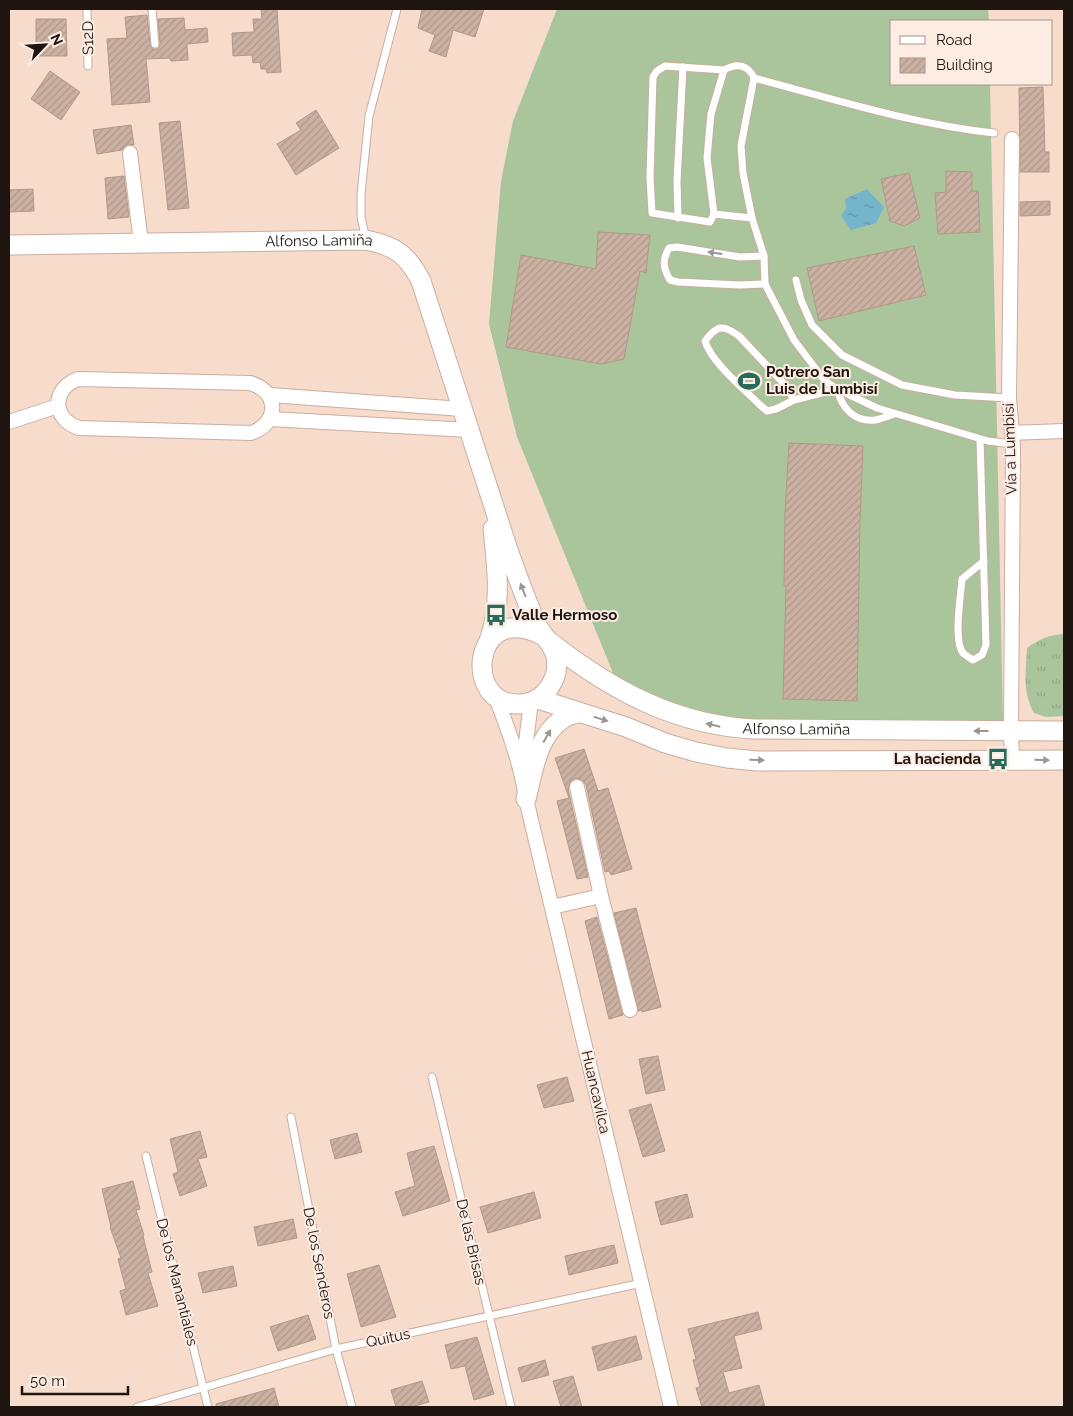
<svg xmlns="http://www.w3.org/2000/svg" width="1073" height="1416" viewBox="0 0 1073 1416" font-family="Raleway,sans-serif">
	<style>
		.grass { fill: #aac59c }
		.park { fill: url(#park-tufts) }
		.water { fill: url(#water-ripples) }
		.building { fill: url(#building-hatch); stroke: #b19889 }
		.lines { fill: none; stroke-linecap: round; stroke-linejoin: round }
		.lane-casing { stroke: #c8ae9f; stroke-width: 9 }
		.street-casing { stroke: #c8ae9f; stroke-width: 16 }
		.secondary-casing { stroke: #c8ae9f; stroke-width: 21 }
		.lane { stroke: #fff; stroke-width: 7 }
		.street { stroke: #fff; stroke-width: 14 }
		.secondary { stroke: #fff; stroke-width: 19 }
		.oneway { fill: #9a9693 }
		.labels { text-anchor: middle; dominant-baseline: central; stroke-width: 4; stroke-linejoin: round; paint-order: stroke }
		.street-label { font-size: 15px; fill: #1e1510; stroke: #fdece2 }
		.poi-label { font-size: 15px; font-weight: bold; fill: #1e1510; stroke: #fdece2; text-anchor: start }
	</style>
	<defs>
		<pattern id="park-tufts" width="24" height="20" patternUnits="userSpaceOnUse" patternTransform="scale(1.25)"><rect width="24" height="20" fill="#aac59c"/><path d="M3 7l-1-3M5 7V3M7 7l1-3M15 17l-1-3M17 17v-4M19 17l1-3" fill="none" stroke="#92a885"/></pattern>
		<pattern id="water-ripples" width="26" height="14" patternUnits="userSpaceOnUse" patternTransform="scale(1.25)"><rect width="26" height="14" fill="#75b5cc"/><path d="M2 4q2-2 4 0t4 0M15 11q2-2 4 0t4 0" fill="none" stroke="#5f92a4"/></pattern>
		<pattern id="building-hatch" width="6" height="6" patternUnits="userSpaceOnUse" patternTransform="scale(1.25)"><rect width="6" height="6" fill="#cbb1a2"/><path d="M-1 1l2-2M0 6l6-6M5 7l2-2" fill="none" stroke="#ae978a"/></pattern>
	</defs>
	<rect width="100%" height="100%" fill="#f7dccc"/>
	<polygon class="grass" points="557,9 988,9 989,21 892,21 892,84 990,84 1003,722 726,728 615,678 517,437 489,324 501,181 513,121"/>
	<path class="park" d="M 1064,634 L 1064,716 L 1046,717 L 1034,713 C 1022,691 1026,671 1027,648 C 1039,639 1049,635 1064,634 Z"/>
	<polygon class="water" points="867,189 884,207 876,223 851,230 841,216 846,209 845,199"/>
	<g class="building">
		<polygon points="261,9 277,9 281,72 267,73 266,69 261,69 260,62 253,63 252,55 233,56 232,33 254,32 253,19 262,19"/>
		<polygon points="422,9 484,9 475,37 453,30 446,57 429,51 435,35 418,28"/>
		<polygon points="147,15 150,44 153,49 158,49 160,44 158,19 184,18 185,30 207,28 208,42 187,44 188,60 171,61 170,58 146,59 150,102 112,105 107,39 127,38 125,17"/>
		<polygon points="36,19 66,19 67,56 36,56"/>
		<polygon points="50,71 80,92 61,120 31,99"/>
		<polygon points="1043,87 1045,152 1049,152 1049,172 1020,172 1019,88"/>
		<polygon points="316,110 339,148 296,175 277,144 301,130 296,123"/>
		<polygon points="180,121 189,208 168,210 159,123"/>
		<polygon points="131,125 134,145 128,144 122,150 97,154 93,130"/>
		<polygon points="946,171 972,172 972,191 978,191 980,232 938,234 935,193 946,192"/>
		<polygon points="909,173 920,218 904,226 890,221 881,179"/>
		<polygon points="124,176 129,217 108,219 105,178"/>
		<polygon points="33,189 34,211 9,212 9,190"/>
		<polygon points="1050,201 1050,215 1020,216 1020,202"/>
		<polygon points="598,232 650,235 646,273 640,271 624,359 601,364 506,347 521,255 596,269"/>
		<polygon points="914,246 926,295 819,321 807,268"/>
		<polygon points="789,443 863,446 860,522 857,701 783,699 786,586 784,586 785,513"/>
		<polygon points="584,749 598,791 608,788 632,869 611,875 609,871 605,872 586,785 583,781 576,778 571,781 568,789 588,877 577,879 557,801 569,798 555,758"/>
		<polygon points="636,908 661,1007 642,1012 642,1010 638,1011 614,913"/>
		<polygon points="597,917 623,1015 609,1019 585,921"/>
		<polygon points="658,1056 665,1090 646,1094 639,1059"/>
		<polygon points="567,1077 574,1101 544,1108 537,1085"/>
		<polygon points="651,1104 665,1151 643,1157 629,1110"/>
		<polygon points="200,1131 207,1157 198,1159 207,1186 180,1196 173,1174 178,1172 170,1139"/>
		<polygon points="357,1133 362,1152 335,1159 330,1140"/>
		<polygon points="434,1146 450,1201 403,1216 395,1192 415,1186 407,1153"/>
		<polygon points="133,1181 140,1209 136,1210 144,1235 143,1236 152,1272 148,1273 158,1306 126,1315 120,1291 126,1289 118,1259 121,1258 110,1227 111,1227 102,1189"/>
		<polygon points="534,1192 541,1218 488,1233 480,1207"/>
		<polygon points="687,1194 693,1217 661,1225 655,1202"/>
		<polygon points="293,1219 297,1238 258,1246 254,1227"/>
		<polygon points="614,1245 618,1263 569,1275 565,1256"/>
		<polygon points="379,1265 396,1317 361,1327 347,1274"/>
		<polygon points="233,1266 237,1286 203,1293 198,1273"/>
		<polygon points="758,1312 762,1329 734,1336 742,1368 723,1372 729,1393 759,1385 765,1407 702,1407 696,1388 700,1387 693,1360 696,1359 688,1329"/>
		<polygon points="308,1315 316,1339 278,1351 270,1327"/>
		<polygon points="636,1336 642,1359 598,1371 592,1347"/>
		<polygon points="477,1337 494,1394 474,1400 465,1366 451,1369 445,1345"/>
		<polygon points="545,1360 549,1375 522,1382 518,1368"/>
		<polygon points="573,1376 582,1407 561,1407 553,1381"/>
		<polygon points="422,1381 429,1402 411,1407 396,1407 391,1390"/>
		<polygon points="274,1388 279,1407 216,1407 216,1404"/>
	</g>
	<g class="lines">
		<g class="lane-casing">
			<g id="lane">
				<polyline points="87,9 88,66"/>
				<polyline points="152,9 155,44"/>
				<path d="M 724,70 L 665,66 L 657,71 L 653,77 L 650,177 L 652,213 L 710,222 L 714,214 L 707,158 L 711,114 L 724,70 C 736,63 748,64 754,78 L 741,146 L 743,173 L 752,218 L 764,256 L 765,284 L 794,340 L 825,381 L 837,389 L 877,408 L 988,441 L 1012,444"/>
				<path d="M 754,78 C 833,99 912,124 994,133"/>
				<polyline points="714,214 752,218"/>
				<polyline points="678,218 677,181 683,67"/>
				<polyline points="366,240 361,217 361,194 369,116 397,9"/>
				<path d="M 764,256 L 740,257 L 677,247 L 669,248 C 662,260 663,268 670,280 L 678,282 L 739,285 L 765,284"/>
				<polyline points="796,280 801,300 812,325 842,355 902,385 955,395 1009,398"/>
				<path d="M 794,400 L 787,387 L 739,336 C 723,324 717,325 705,341 C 711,362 744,389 760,405 L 767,411 L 776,409 L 794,400 L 837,389 C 842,408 854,422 875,420 C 881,419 888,416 894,414"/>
				<path d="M 980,439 L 986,645 L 982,655 L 973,660 C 970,658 965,655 963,653 C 953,641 961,594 962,579 L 984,561"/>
				<polyline points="432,1077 511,1407"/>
				<polyline points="291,1117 336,1349 352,1407"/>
				<polyline points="146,1156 208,1407"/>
				<polyline points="137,1407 336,1349 642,1283"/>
			</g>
		</g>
		<g class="street-casing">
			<g id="street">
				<polyline points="1012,139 1009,398 1013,446 1011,731 1012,759"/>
				<polyline points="130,153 141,243"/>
				<path d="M 78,379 L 250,383 C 279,391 280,423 251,433 L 79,428 C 52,419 51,389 78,379 Z"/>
				<polyline points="270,395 462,409"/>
				<polyline points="270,419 469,430"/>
				<polyline points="9,422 58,406"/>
				<polyline points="1012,433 1064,431"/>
				<path d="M 495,695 C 508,729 521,763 526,799 L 671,1407"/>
				<polyline points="523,766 531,702"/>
				<polyline points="577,787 601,896"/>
				<polyline points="552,907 601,896 630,1010"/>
			</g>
		</g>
		<g class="secondary-casing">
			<g id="secondary">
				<path id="s1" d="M 9,245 L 366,240 C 395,246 407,254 421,281 L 508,550 C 517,575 526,601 537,625 C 542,636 554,644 556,657 C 557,662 557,671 555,676 C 550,689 541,700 527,703 C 461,716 469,598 542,635"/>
				<path d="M 489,641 C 502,605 497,567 493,529"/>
				<path id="s2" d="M 550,642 C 611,690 675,725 754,729 L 1064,731"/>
				<polyline points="538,699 626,727 665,743 696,752 727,758 757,761 1064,760"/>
				<path d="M 526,799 C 533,772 537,737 561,720 C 566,716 573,714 579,713"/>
			</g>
		</g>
		<use href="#lane" class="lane"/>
		<use href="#street" class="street"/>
		<use href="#secondary" class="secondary"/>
	</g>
	<defs><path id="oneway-solid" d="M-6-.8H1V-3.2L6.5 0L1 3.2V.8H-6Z" transform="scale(1.25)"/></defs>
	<g class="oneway">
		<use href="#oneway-solid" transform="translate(715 253) rotate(-172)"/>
		<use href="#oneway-solid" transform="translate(523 590) rotate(-111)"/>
		<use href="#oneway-solid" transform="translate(601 719) rotate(17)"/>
		<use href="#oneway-solid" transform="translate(713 725) rotate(-167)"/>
		<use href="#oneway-solid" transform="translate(981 731) rotate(-180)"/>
		<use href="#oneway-solid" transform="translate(547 736) rotate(-60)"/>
		<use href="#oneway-solid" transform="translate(757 760) rotate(2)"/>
		<use href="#oneway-solid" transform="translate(1042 760) rotate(1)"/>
	</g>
	<defs>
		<g id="stadium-bare" transform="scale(1.725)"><path d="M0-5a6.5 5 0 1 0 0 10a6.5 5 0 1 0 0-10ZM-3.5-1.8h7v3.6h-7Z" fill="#286b5c" stroke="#fdece2" stroke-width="2.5" paint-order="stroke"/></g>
		<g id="bus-bare" transform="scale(1.725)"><path d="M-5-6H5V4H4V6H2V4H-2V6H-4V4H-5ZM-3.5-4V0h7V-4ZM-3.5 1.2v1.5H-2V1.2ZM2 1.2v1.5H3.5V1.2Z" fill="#286b5c" stroke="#fdece2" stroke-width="2.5" paint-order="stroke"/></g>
	</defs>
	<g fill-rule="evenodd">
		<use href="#stadium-bare" x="749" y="381"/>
		<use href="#bus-bare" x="496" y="615"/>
		<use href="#bus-bare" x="998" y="759"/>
	</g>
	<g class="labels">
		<g class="street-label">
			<text transform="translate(88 38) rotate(-91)">S12D</text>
			<text stroke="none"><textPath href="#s1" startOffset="310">Alfonso Lamiña</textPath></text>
			<text transform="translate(1010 449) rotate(-92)">Vía a Lumbisí</text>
			<text stroke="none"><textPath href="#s2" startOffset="268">Alfonso Lamiña</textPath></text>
			<text transform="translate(596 1092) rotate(77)">Huancavilca</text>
			<text transform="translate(471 1242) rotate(77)">De las Brisas</text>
			<text transform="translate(319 1263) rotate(79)">De los Senderos</text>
			<text transform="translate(177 1282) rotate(76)">De los Manantiales</text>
			<text transform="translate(388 1338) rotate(-12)">Quitus</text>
		</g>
		<g class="poi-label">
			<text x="766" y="372">Potrero San<tspan x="766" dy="17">Luis de Lumbisí</tspan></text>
			<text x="512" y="615">Valle Hermoso</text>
			<text x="981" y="759" text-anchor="end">La hacienda</text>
		</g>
	</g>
	<rect width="1073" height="1416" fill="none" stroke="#1e1510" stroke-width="20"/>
	<rect x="890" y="20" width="162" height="65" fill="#fdece2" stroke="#a4968e"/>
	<rect x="900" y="36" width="25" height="8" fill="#ffffff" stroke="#a4968e"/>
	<text x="936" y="45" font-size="15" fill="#1e1510">Road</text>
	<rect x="900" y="58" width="25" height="15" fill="url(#building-hatch)" stroke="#a4968e"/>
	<text x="936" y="70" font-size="15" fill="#1e1510">Building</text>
	<g transform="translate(45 45) rotate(65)" stroke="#fdece2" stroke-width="4" paint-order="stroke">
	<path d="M0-4L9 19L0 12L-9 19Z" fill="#1e1510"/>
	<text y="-8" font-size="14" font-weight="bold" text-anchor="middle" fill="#1e1510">N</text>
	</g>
	<path d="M22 1386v8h106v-8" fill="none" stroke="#1e1510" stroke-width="2.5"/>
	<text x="30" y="1386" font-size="15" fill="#1e1510" stroke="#fdece2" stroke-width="4" paint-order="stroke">50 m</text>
</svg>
